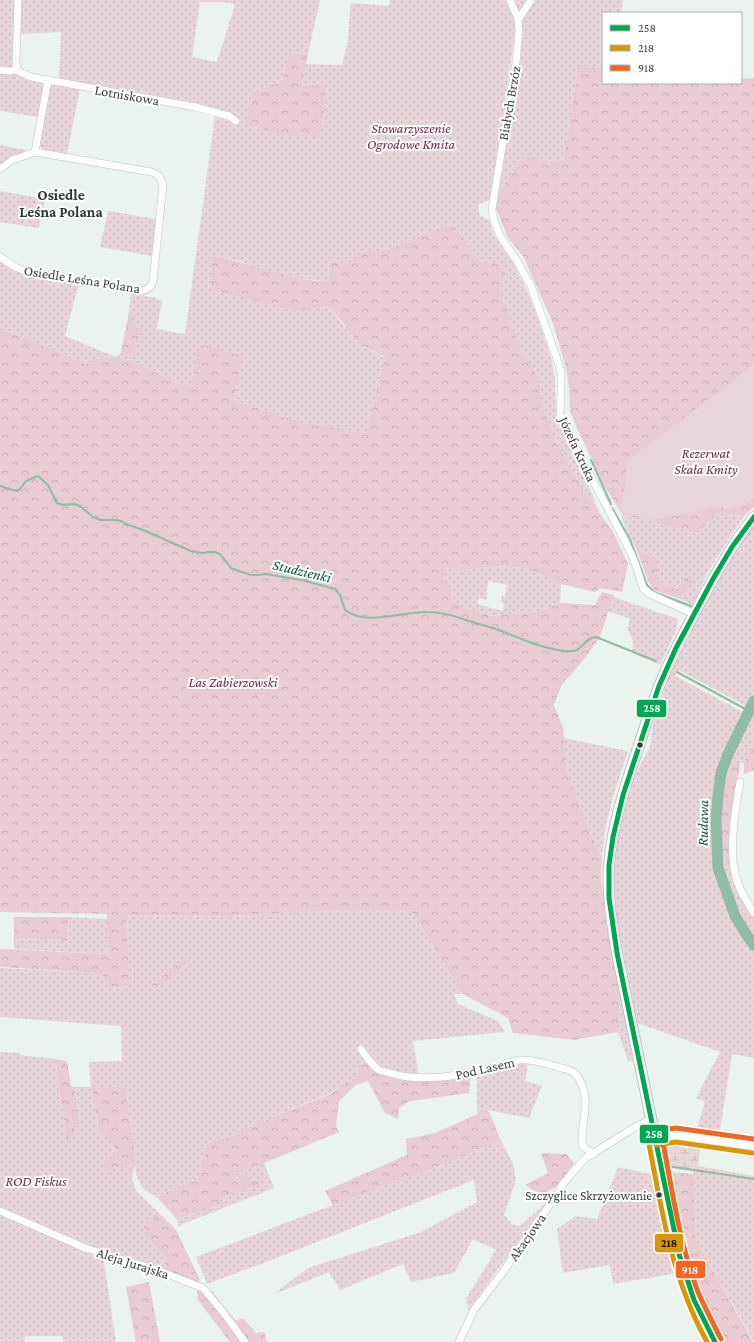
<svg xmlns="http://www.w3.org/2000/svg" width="754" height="1342" viewBox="0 0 754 1342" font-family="'Crimson Pro',serif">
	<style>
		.grass { fill: url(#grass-dots); fill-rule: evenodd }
		.forest { fill: url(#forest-crowns) }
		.wetland { fill: url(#wetland-marsh) }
		.park { fill: #e7d5da }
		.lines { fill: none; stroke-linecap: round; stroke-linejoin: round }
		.stream { stroke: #90bca7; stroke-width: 2 }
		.river { stroke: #90bca7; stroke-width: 11 }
		.minor-casing { stroke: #bdc4c0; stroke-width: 8 }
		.tertiary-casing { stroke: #bdc4c0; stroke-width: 10 }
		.secondary-casing { stroke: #bdc4c0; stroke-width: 12 }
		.minor { stroke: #fcfdfc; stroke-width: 7 }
		.tertiary { stroke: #fcfdfc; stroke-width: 9 }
		.secondary { stroke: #fcfdfc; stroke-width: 10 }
		.bus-1-casing { stroke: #fff; stroke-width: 8 }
		.bus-2-casing { stroke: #fff; stroke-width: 8 }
		.bus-3-casing { stroke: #fff; stroke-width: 8 }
		.bus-1 { stroke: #00a651; stroke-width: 5 }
		.bus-2 { stroke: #da9609; stroke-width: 5 }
		.bus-3 { stroke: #f26522; stroke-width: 5 }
		.bus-dot { fill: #373e3a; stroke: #fff; stroke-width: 1.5 }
		.labels { text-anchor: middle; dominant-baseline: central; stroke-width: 4; stroke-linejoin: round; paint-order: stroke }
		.bus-label { font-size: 13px; fill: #373e3a; stroke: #fff; text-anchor: end }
		.street-label { font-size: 14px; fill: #373e3a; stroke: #fff }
		.park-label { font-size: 14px; font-style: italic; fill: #702946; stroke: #fff }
		.neighbourhood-label { font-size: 15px; font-weight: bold; fill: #2d3b34; stroke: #fff }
		.water-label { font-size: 15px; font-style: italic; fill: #08563a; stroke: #fff }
		.line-badge { stroke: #fff; stroke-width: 1.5 }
		.badge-label { font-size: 11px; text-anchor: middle; font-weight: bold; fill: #fff }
		.pale-badge-label { font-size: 11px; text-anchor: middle; font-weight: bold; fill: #111 }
	</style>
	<defs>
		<pattern id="grass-dots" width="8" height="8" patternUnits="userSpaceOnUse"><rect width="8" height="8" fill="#e7d5da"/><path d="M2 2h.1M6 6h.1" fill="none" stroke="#c7b8bc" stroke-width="1.8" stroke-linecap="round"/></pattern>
		<pattern id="forest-crowns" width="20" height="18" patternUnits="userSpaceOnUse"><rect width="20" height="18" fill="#e9cbd4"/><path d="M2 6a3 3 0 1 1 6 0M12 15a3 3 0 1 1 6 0" fill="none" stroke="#c8afb7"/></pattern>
		<pattern id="wetland-marsh" width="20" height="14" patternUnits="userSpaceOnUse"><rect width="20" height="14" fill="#e7d5da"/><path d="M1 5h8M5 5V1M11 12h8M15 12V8" fill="none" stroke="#c7b8bc"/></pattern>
	</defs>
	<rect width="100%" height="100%" fill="#eaf3ee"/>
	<g class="grass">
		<polygon points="0,0 16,0 15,66 11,69 0,69"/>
		<path d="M 21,0 L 320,0 L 308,54 L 289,53 L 282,82 L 254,91 L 320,138 L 324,112 L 326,87 L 302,85 L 306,64 L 342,65 L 347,45 L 351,3 L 389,6 L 390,0 L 505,0 L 514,18 L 515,24 L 514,40 L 491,199 L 478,205 L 480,216 L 489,220 L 494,235 L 511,259 L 527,290 L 541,327 L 552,361 L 555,380 L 556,417 L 586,479 L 600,514 L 584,492 L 557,444 L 541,401 L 540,380 L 521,350 L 500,290 L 506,273 L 495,263 L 479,261 L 460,233 L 452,224 L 420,235 L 393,248 L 378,251 L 353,263 L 331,261 L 329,280 C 290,283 251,262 213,255 L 297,311 L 330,306 L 343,325 L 358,343 L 385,358 L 366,433 L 297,421 L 234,401 L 242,356 L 190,388 C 164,379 127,353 100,358 C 96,359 90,362 86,364 L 19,335 L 0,330 L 0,261 C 22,278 53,279 79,283 L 65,336 L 116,357 L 121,353 L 133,355 L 142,328 L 132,325 L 133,312 L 129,311 L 131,293 L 157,298 L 157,299 L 162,301 L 157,329 L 185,334 L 215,116 L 229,119 L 234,124 L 240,123 L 235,118 L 59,78 L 61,32 L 20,34 ZM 200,2 L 224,2 L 235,5 L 217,62 L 192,57 Z"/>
		<polygon points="515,0 623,0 621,13 603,13 603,70 583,66 575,89 563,163 523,156 498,195 521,56 520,18"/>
		<polygon points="0,72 15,74 42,82 44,85 39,117 0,111"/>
		<polygon points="52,83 80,88 67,155 43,150 39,143 50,84"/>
		<polygon points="0,145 26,150 20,154 0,165"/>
		<polygon points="0,191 45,199 39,228 0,222"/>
		<polygon points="108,211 156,219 152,256 100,247"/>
		<polygon points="718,513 744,516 709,570 692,605 680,599 692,580 687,575 678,589 661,583 657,575 657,559 637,550 622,520 622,514 697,533"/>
		<path d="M 754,526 L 754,740 L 744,763 L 731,763 L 722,801 L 722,843 L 725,866 L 731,865 L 737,885 L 754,917 L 754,1058 L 732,1054 L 719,1136 L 696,1132 L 705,1102 L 696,1098 L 720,1052 L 637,1023 L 617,919 L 614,874 L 617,849 L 620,828 L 632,786 L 637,771 L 650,747 L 653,723 L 671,672 C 697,623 720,570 754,526 ZM 679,670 L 746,706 L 743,712 L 675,676 Z"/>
		<path d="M 487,566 L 528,568 L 561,584 L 560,603 L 536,612 L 491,616 L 463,607 L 451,598 L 443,581 L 445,568 L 463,571 ZM 489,581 L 507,585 L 505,596 L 502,596 L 501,602 L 504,604 L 503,611 L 477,604 L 479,598 L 486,600 L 488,592 L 486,591 Z"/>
		<polygon points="613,597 678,619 676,631 660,665 632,653 633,641 627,628 630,619 608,611"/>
		<polygon points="564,738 628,751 613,797 606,825 602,857 594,842 567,772"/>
		<path d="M 343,910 L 411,910 L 463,994 L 454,994 L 458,1004 L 498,1021 L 505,1032 L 413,1041 L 419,1076 C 402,1073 383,1073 372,1059 L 357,1066 L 358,1076 L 339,1087 L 331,1093 L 246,1128 L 240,1133 L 207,1144 L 199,1176 L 194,1180 L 161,1194 L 158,1198 L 143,1189 L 136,1174 L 135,1164 L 132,1179 L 137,1192 L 157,1211 L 153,1215 L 153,1220 L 151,1222 L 147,1220 L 143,1226 L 150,1241 L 167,1259 L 164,1270 L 110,1254 L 0,1207 L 0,1052 L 20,1053 L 20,1055 L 55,1059 L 67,1139 L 74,1128 L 80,1124 L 74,1087 L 91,1087 L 89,1062 L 122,1061 L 121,1026 L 0,1017 L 0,968 L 83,972 L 109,977 L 110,988 L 130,986 L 126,915 L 230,916 ZM 125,1086 L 136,1161 L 117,1153 L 112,1141 L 99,1132 L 92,1088 Z"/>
		<polygon points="68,917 108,919 109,954 14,949 14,938 67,940"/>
		<polygon points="619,987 633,1061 628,1061 618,1032"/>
		<polygon points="519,1063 528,1065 525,1081 542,1086 529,1118 477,1108 477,1073 501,1069"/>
		<polygon points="501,1141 513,1164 516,1180 504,1215 512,1224 520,1226 547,1202 468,1311 466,1299 496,1250 473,1239 454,1273 411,1282 403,1264 340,1290 329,1272 274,1294 308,1268 421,1232 477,1202 474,1180 261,1264 207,1284 196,1257 409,1176 419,1174"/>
		<polygon points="264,1163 274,1188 178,1226 177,1219 222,1204 225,1196 245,1191 252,1181 245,1176 235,1179 233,1176"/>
		<polygon points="698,1166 754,1176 754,1342 696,1240 693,1174"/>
		<polygon points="618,1167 654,1175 660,1200 665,1211 678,1273 613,1284 610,1265 563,1273 557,1229 576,1216 597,1219"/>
		<polygon points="0,1213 11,1220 77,1248 103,1255 116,1342 63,1342 63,1336 25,1336 24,1342 0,1342"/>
	</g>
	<g class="forest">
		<polygon points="289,53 308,54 302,85 326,86 324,112 320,138 279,134 245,124 254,91 282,82"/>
		<polygon points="579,65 603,70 603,83 741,83 741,79 754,78 754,507 744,516 718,513 697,533 622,514 602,482 570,412 569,386 566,369 553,323 523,256 508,238 496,208 498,195 523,156 563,163"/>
		<path d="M 452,224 L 460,233 L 479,261 L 495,263 L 506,273 L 500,290 L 521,350 L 540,380 L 541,401 L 557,444 L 584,492 L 612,530 L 628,564 L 622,592 L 600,588 L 595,592 L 561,584 L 528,568 L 487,566 L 463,571 L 446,568 L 443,581 L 451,586 L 451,598 L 463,607 L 491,616 L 536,612 L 560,603 L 595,605 L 602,592 L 614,595 L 599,639 L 581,663 L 561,686 L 554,705 L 563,728 L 567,772 L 594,842 L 602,857 L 601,878 L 606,925 L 619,987 L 618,1032 L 574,1040 L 513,1033 L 508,1018 L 463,994 L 411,910 L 343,910 L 230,916 L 126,915 L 130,986 L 109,988 L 109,977 L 83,972 L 0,967 L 0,949 L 109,954 L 107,914 L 0,912 L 0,330 L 19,335 L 86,364 C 90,362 95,359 100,358 C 127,353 164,379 190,388 L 200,344 L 243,356 L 234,401 L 297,421 L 366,433 L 385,357 L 358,343 L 330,306 L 297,311 L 210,289 L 213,255 L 293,277 L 315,281 L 329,280 L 331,261 L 353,263 L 356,253 L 378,251 L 393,248 L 420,235 Z"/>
		<polygon points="129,311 133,312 132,325 142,328 133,355 121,353"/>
		<polygon points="637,550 657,559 657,575 661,583 677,589 687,575 693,580 680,599 654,590 648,581"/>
		<polygon points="754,740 754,770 744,774 744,763"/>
		<polygon points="731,763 740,763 737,786 731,865 725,866 722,843 722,801"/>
		<polygon points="14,917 68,917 67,940 14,938"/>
		<polygon points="186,958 189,961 166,982 153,989 152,985"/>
		<polygon points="55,1059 67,1061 71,1086 74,1087 80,1125 74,1128 73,1137 67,1140"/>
		<polygon points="368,1061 404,1078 471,1074 469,1093 410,1101 399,1108 398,1119 385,1113 368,1081 356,1085 339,1101 336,1127 339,1132 233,1176 235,1179 245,1175 252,1181 259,1182 258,1186 247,1187 245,1191 225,1196 222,1204 177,1219 158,1198 161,1194 194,1180 199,1176 207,1144 240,1133 246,1128 331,1094 339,1087 358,1076 357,1066"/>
		<polygon points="125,1086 136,1161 118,1169 105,1171 104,1161 117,1153 112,1141 99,1132 92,1088"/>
		<polygon points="477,1108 489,1111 501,1141 419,1174 409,1176 333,1205 325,1191 407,1155 406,1139 435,1133 478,1114"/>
		<polygon points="541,1153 566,1154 574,1163 558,1186 541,1194 525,1185 548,1173"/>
		<polygon points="669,1172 693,1174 696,1240 753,1342 723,1342 709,1318 696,1290 683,1238"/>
		<polygon points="157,1211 176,1230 200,1280 197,1283 164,1270 167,1259 150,1241 143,1226 147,1220 152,1222 153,1220 153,1215"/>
		<polygon points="149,1282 160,1342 136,1342 126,1287"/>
		<polygon points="197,1291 212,1291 226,1309 235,1320 244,1319 256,1333 264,1332 267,1342 230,1342 198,1300"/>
	</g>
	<polygon class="wetland" points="673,1139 701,1143 698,1166 694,1172 667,1167 663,1147 667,1142"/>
	<polygon class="park" points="754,364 754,499 728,510 719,507 652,520 620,512 626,482 626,461 748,370"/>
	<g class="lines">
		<g class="stream">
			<polyline points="591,460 611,504"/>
			<path d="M 0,486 L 16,491 L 20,489 L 26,481 L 38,476 L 48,485 L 57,503 L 63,505 L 74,504 L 80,506 L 93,517 L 101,520 L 116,520 L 121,521 L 126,524 L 143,530 L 191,551 L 203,553 L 208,552 L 215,552 L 220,554 L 231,568 L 236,570 L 251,575 L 259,575 L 266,574 L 306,581 L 335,589 L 340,595 L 345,610 C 367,627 402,611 428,612 C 443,612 455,616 469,621 C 481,625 493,627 504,632 C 523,640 545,649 565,651 C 584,654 582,638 596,637 L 656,661"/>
			<polyline points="612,508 630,539 647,585 654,592 691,606"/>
			<polyline points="677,672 749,711"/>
			<polyline points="667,1166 754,1179"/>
		</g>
		<polyline class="river" points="754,701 728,754 721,773 718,796 716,819 718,868 735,916 746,934 754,945"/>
		<g class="minor-casing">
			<g id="minor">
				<path d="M 18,0 L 16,63 L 17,70 C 26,77 37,78 48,80 L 195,107 L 229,116 L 236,121"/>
				<polyline points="510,0 517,16 518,20 519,30 516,63 494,196 492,211 494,220 500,236 517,261 531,286 556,356 561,372 561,391 560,414 565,428 625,541 634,560 643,588 650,594 694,614"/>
				<polyline points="518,20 531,0"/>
				<polyline points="0,70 10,71 17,70"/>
				<polyline points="35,152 48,80"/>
				<path d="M 0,169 L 12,160 L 35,152 L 152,172 L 159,176 L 163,185 L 153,281 C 151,289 145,291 138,291 L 28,272 L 15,267 L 0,257"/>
				<path d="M 740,782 C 735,811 729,845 735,874 C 738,888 747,902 754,913"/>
				<path d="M 361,1049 C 366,1056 371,1065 379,1070 C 384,1072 391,1073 397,1075 C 429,1082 461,1075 493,1068 C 502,1066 510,1061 519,1060 C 530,1059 548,1064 558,1067 C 569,1070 575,1070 580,1081 C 591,1101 581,1123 582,1144 L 586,1149 L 594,1154"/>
				<polyline points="0,1211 85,1248 154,1269 203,1288 223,1312 245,1342"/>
				<polyline points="459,1342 474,1310 503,1272 519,1248 556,1196 562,1185 578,1166 587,1157 637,1126 651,1120"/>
			</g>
		</g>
		<g class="tertiary-casing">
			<polyline id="tertiary" points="655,1138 676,1135 754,1146"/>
		</g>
		<g class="secondary-casing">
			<path id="secondary" d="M 715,1342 L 694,1300 L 679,1254 L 617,953 C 612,924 607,895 609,865 C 612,827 624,790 636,754 C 645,728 652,702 663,677 C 674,651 688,626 701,601 C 717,572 733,543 754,517"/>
		</g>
		<use href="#minor" class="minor"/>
		<use href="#tertiary" class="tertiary"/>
		<use href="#secondary" class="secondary"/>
		<g class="bus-1-casing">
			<polyline id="bus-1" points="715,1342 694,1300 679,1254 617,953 609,898 609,865 613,837 623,795 659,686 676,648 713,579 732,547 754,517"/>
		</g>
		<g class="bus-2-casing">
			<g id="bus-2">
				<path d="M 648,1139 C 662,1211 671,1277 707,1342"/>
				<polyline points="656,1145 676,1142 753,1153"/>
			</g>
		</g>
		<g class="bus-3-casing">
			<g id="bus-3">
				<polyline points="654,1131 676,1128 754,1139"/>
				<path d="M 662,1137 C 672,1189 679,1242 698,1292 C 705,1308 713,1323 721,1339"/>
			</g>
		</g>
		<use href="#bus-1" class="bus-1"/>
		<use href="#bus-2" class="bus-2"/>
		<use href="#bus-3" class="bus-3"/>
	</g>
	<g class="bus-dot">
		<circle cx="640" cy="745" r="3.5"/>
		<circle cx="659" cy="1195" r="3.5"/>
	</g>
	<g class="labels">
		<g class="bus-label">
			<text x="652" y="1195">Szczyglice Skrzyżowanie</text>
		</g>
		<g class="street-label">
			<text transform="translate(127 95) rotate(10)">Lotniskowa</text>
			<text transform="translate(509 103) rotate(-80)">Białych Brzóz</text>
			<text transform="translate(82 279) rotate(9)">Osiedle Leśna Polana</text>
			<text transform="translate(578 449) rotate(65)">Józefa Kruka</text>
			<text transform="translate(485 1068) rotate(-13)">Pod Lasem</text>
			<text transform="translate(527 1237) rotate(-55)">Akacjowa</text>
			<text transform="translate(133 1263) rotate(18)">Aleja Jurajska</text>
		</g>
		<g class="park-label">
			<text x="411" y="128">Stowarzyszenie<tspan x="411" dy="16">Ogrodowe Kmita</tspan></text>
			<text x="706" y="453">Rezerwat<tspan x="706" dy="16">Skała Kmity</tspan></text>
			<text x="233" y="682">Las Zabierzowski</text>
			<text x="36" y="1181">ROD Fiskus</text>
		</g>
		<g class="neighbourhood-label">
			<text x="61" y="195">Osiedle<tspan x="61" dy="17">Leśna Polana</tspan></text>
		</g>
		<g class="water-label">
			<text transform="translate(302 571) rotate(13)">Studzienki</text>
			<text transform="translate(703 823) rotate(-89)">Rudawa</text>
		</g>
	</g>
	<g class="line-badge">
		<rect x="636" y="699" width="31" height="19" rx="4" fill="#00a651"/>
		<rect x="639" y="1124" width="30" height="20" rx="4" fill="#00a651"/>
		<rect x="654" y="1233" width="30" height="20" rx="4" fill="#da9609"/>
		<rect x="675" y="1260" width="31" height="19" rx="4" fill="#f26522"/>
	</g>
	<g class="badge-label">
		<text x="652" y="712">258</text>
		<text x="654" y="1138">258</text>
		<text x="690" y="1274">918</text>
	</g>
	<g class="pale-badge-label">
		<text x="669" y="1247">218</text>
	</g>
	<rect x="602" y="12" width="140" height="72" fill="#ffffff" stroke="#afb2b0"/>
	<rect x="610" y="25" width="20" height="6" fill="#00a651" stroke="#afb2b0"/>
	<text x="638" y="32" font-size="12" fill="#373e3a">258</text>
	<rect x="610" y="45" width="20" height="6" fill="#da9609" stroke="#afb2b0"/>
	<text x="638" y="52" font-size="12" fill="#373e3a">218</text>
	<rect x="610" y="65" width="20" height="6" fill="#f26522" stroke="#afb2b0"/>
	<text x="638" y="72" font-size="12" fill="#373e3a">918</text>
</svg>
